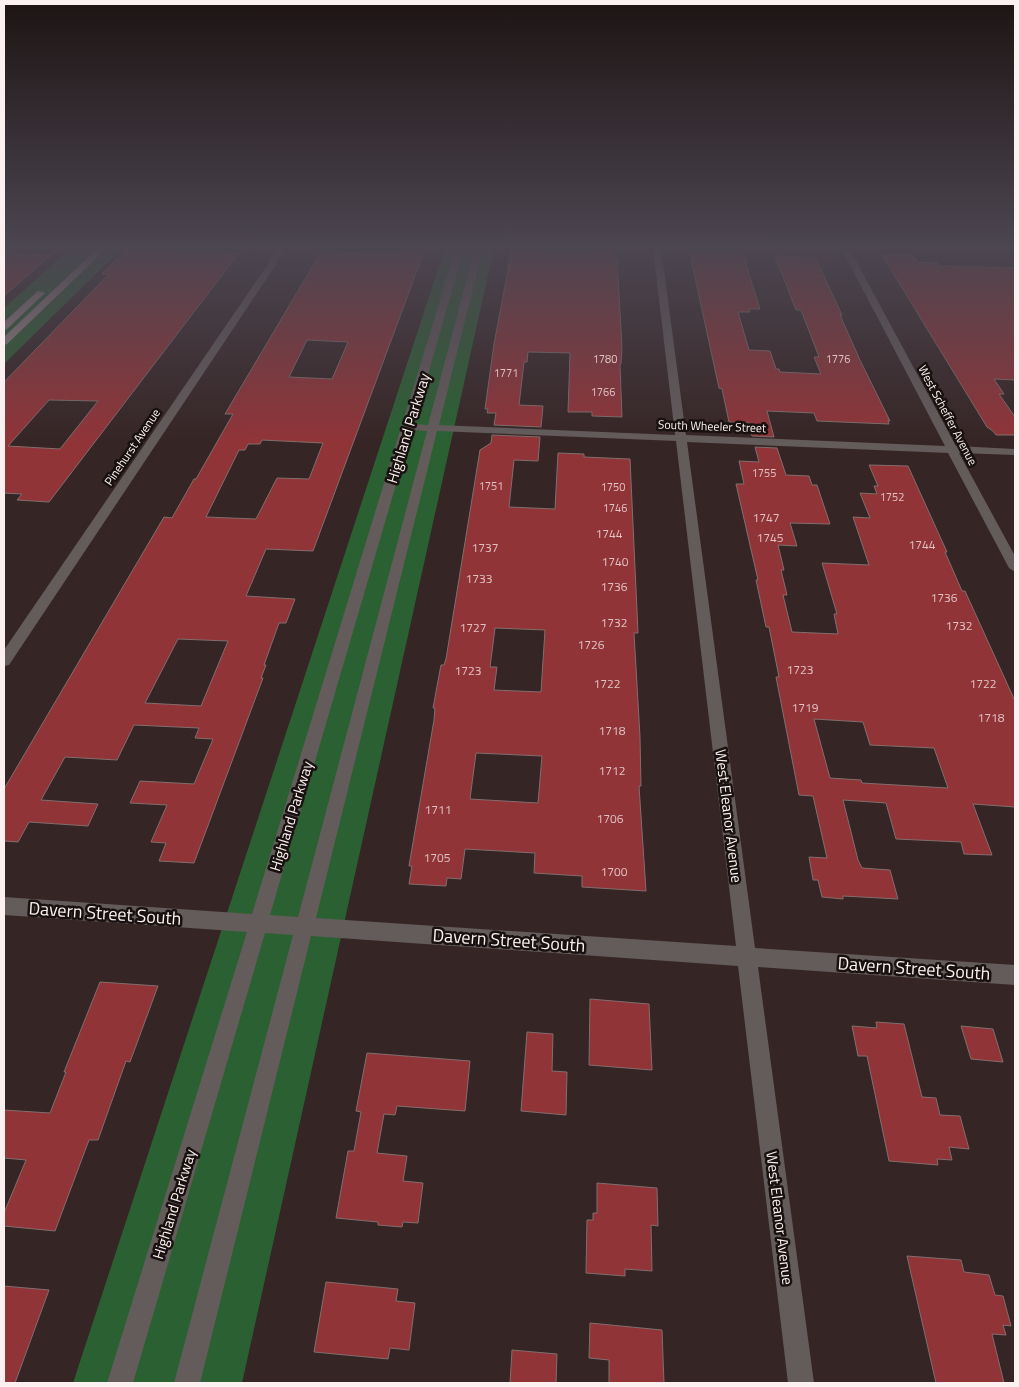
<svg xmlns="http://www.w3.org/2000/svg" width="1019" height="1387" viewBox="0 0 1019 1387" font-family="'Titillium Web',sans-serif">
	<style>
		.green { fill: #2b6132 }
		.building { fill: #913438; stroke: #826e6d; fill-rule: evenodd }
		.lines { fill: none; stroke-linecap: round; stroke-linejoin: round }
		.minor { fill: #645b5b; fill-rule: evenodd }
		.major { fill: #9d8b8b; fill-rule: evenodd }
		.labels { text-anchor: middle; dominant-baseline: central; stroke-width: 5; stroke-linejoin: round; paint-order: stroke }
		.far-number-label { font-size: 11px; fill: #e1c2c2 }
		.far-street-label { font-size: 12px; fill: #fcf1f0; stroke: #181110 }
		.number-label { font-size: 12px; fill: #e1c2c2 }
		.street-label { font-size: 15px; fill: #fcf1f0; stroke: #181110 }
		.near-street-label { font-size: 18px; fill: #fcf1f0; stroke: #181110 }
	</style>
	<rect width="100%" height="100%" fill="#362525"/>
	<g class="green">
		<polygon points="71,248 122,248 4,364 4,308"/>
		<polygon points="445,248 494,248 242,1383 73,1383"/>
	</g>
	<g class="building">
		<path d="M 127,248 L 175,248 L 173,251 L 239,253 L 49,502 L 17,500 L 22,494 L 4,493 L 4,382 L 109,274 L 102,274 ZM 49,400 L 98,401 L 60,449 L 8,446 Z"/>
		<polygon points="588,248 615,249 616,259 617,259 622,347 621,364 620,364 622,417 592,416 592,412 568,412 570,353 528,352 527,362 524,362 519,405 543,406 541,427 494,425 496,413 487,413 488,409 485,409 494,344 512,249 588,251"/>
		<path d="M 402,249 L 425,249 L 313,551 L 266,549 L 246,596 L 295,599 L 286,623 L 279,623 L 264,665 L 266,665 L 261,678 L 263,678 L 194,863 L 159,861 L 166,843 L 151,842 L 167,805 L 130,803 L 140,781 L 194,784 L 213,739 L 195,738 L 199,728 L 134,725 L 117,760 L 65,757 L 41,800 L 98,804 L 88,826 L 29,822 L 18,842 L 4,841 L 4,789 L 164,517 L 172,518 L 194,479 L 196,479 L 233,414 L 225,414 L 321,252 L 400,254 ZM 307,340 L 348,342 L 332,379 L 289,377 ZM 262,440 L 323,443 L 309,479 L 277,478 L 256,519 L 206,517 L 239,450 L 245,450 L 248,444 L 260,444 ZM 178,639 L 228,641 L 201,706 L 145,703 Z"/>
		<polygon points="689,250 742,251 760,309 749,309 750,312 738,312 749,350 770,351 776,369 779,369 780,372 821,374 814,357 819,357 801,310 796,310 775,256 815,257 842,315 840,315 860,360 890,421 888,420 889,424 817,421 814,413 767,411 774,437 752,436 749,423 729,422 722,389 719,388"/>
		<polygon points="4,254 51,255 4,296"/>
		<polygon points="882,255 912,255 917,262 937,263 938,266 1015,268 1015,380 994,379 1004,394 999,394 1015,417 1015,435 996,435 993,431 987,427"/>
		<path d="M 492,435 L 540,437 L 538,461 L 514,460 L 509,507 L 555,509 L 558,453 L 584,454 L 584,457 L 630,459 L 638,633 L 634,633 L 640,737 L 641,786 L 639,786 L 646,891 L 582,887 L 582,876 L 534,873 L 535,853 L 465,849 L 461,879 L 447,878 L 446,886 L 409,884 L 412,866 L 409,866 L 434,720 L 435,708 L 433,708 L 441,665 L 444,665 L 446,659 L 480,450 L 491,443 ZM 495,628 L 545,630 L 541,692 L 494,690 L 497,667 L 490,667 ZM 476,753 L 542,756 L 538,803 L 470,799 Z"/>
		<path d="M 755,447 L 777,448 L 786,475 L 809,476 L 812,485 L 817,485 L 830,524 L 790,523 L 797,546 L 778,545 L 784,570 L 781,570 L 787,595 L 783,595 L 792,632 L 838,634 L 834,614 L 837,614 L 822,563 L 869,565 L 853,517 L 870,518 L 860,493 L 877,494 L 874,486 L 878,486 L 869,465 L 908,466 L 947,552 L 945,552 L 962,591 L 965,591 L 1015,701 L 1015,807 L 973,804 L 992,855 L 964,854 L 961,842 L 896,839 L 886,803 L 843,800 L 858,860 L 862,868 L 890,870 L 898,899 L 843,896 L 843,899 L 822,897 L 818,880 L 813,880 L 809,857 L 827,858 L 813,796 L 799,795 L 776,677 L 779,677 L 769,627 L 766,627 L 756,580 L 758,580 L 736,484 L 744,484 L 739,461 L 759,462 ZM 814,719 L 863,722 L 870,745 L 934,748 L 948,788 L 862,783 L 861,780 L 830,778 Z"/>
		<polygon points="100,982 158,986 130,1062 126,1061 98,1140 89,1140 55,1231 4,1226 4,1213 26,1160 4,1158 4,1110 50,1113 66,1072 64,1072"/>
		<polygon points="590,999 649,1004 652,1070 589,1065"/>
		<polygon points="876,1022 904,1024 922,1097 936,1098 940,1115 960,1116 969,1149 949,1147 952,1160 937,1159 938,1165 889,1161 867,1056 858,1056 852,1026 877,1028"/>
		<polygon points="961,1026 993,1029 1003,1062 971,1059"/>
		<polygon points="527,1032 553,1034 552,1071 567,1072 566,1115 521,1111"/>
		<polygon points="367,1053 470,1061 465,1111 397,1106 395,1115 384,1114 377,1153 407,1156 403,1181 423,1183 418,1223 403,1222 402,1227 378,1225 378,1222 336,1218 348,1151 354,1151 361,1112 356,1111"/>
		<polygon points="597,1183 657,1188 658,1226 651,1225 652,1271 625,1269 625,1276 586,1273 587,1220 593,1220 593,1213 597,1213"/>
		<polygon points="907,1256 961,1260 964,1272 989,1275 995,1295 1003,1296 1011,1326 1003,1325 1006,1335 992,1334 1004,1383 936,1383"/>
		<polygon points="326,1282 398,1289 396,1301 415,1303 409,1350 390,1348 388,1359 314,1352"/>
		<polygon points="4,1286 49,1290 15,1383 4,1383"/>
		<polygon points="590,1323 662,1330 664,1383 609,1383 609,1360 589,1358"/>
		<polygon points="512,1350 557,1354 556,1383 510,1383"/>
	</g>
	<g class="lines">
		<g class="minor">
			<polygon points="279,248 287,248 9,665 4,666 4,650"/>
			<path d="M 456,248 L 464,248 L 414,424 L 428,425 L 475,248 L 483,248 L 439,425 L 675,435 L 653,248 L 661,248 L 686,435 L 945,446 L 841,248 L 849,248 L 956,446 L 1015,449 L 1015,455 L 959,453 L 1015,556 L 1015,572 L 1009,568 L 948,453 L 687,442 L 755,948 L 1015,965 L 1015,985 L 758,967 L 814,1383 L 788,1383 L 738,966 L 311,936 L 200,1383 L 174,1383 L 293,935 L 265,933 L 133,1383 L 107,1383 L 247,932 L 4,915 L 4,897 L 252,914 ZM 412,430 L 427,431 L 298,917 L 270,915 ZM 437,431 L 676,441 L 736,946 L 316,918 Z"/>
		</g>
		<g class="major">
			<polygon points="98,248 107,248 7,344 4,345 4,337"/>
			<polygon points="38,291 45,293 7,329 4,330 4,322"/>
		</g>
	</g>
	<linearGradient id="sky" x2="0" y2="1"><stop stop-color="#1e1414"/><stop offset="0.56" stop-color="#4c4651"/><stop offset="1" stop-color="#4c4651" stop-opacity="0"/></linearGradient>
	<rect width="1019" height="442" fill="url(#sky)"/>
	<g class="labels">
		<g class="far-number-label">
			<text x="605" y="359">1780</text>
			<text x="838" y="359">1776</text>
			<text x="506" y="373">1771</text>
			<text x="603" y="392">1766</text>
			<text x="764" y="473">1755</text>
			<text x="491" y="486">1751</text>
			<text x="613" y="487">1750</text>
			<text x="892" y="497">1752</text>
			<text x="615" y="508">1746</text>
		</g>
		<g class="far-street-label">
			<text transform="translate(948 415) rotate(62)">West Scheffer Avenue</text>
			<text transform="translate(712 426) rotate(2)">South Wheeler Street</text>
			<text transform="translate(132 447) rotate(-56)">Pinehurst Avenue</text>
		</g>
		<g class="number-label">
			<text x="766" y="517">1747</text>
			<text x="609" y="533">1744</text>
			<text x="770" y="537">1745</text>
			<text x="922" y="544">1744</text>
			<text x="485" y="547">1737</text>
			<text x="615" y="561">1740</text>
			<text x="479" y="578">1733</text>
			<text x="614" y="586">1736</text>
			<text x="944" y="597">1736</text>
			<text x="614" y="622">1732</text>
			<text x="959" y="625">1732</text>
			<text x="473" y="627">1727</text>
			<text x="591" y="644">1726</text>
			<text x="800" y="669">1723</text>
			<text x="468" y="670">1723</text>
			<text x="607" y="683">1722</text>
			<text x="983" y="683">1722</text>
			<text x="805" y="707">1719</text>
			<text x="991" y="717">1718</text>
			<text x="612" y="730">1718</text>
			<text x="612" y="770">1712</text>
			<text x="438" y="809">1711</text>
			<text x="610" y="818">1706</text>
			<text x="437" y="857">1705</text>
			<text x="614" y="871">1700</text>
		</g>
		<g class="street-label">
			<text transform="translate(408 428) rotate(-73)">Highland Parkway</text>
			<text transform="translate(291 816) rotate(-73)">Highland Parkway</text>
			<text transform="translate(729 816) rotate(83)">West Eleanor Avenue</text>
			<text transform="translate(174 1204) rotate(-73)">Highland Parkway</text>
			<text transform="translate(780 1218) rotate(83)">West Eleanor Avenue</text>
		</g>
		<g class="near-street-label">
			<text transform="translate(105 913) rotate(4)">Davern Street South</text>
			<text transform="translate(509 940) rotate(4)">Davern Street South</text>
			<text transform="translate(914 968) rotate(4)">Davern Street South</text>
		</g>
	</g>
	<rect width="1019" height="1387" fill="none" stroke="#fcf1f0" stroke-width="10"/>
</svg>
